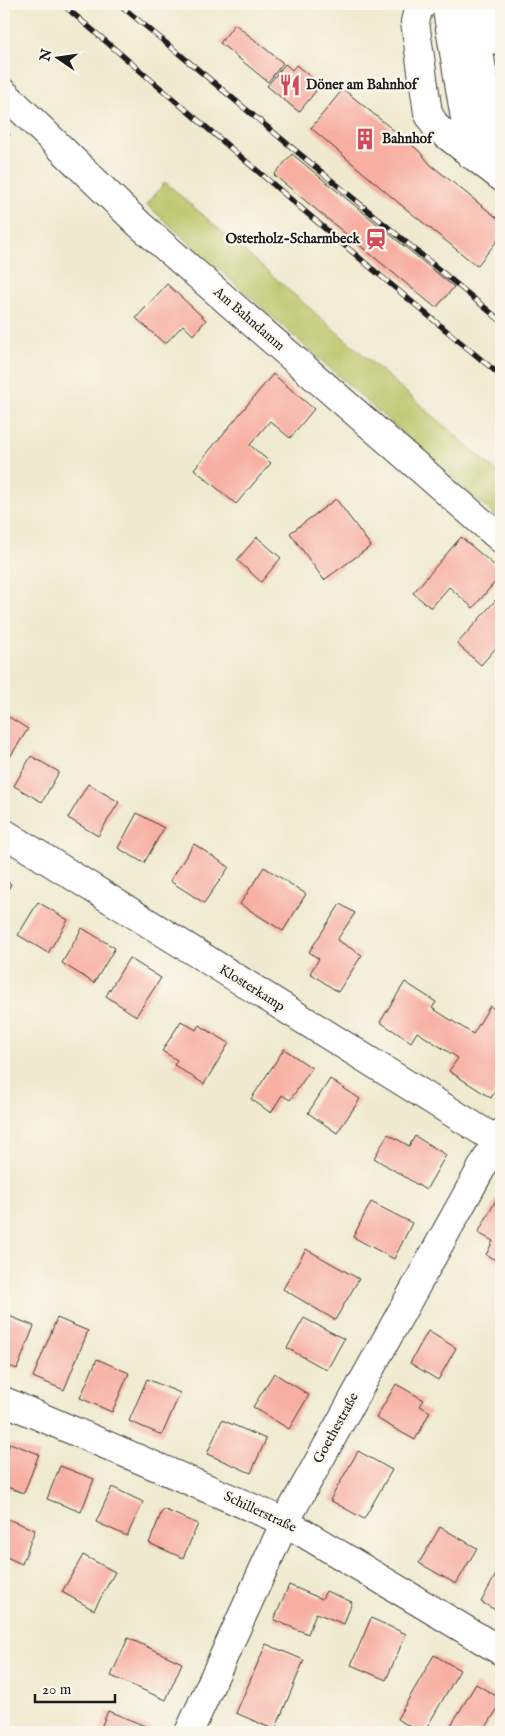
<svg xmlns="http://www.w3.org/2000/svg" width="505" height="1736" viewBox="0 0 505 1736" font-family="'IM FELL English',serif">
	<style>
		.green { fill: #b8c466; stroke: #6a7041 }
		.building { fill: #f7afa2 }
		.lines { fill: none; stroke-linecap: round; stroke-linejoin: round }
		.minor-casing { stroke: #3c3b37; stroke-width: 30 }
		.minor { stroke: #fff; stroke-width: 28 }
		.rail-casing { stroke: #1c1c1c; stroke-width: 5.5 }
		.rail { stroke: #fbf7ec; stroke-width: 4; stroke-dasharray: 11; stroke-linecap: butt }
		.labels { text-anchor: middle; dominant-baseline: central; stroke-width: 4.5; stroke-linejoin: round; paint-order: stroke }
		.poi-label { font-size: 14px; font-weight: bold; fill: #1c1c1c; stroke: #fbf7ec; text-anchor: start }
		.street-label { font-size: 14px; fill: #1c1c1c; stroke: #fbf7ec }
	</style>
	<rect width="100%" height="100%" fill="#fbf7ec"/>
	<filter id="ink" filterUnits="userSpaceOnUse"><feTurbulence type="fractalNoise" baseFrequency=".02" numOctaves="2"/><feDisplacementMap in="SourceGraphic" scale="10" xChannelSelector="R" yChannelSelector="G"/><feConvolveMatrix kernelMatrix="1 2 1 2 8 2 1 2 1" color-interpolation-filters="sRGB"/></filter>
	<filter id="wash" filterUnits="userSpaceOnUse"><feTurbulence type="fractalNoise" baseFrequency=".0096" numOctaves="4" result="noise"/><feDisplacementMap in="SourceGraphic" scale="20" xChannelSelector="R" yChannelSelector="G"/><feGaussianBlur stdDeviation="1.12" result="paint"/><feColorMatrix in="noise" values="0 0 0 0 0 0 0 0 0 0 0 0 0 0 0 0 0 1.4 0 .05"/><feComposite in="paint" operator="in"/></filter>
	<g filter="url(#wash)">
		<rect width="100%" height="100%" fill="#efe9cf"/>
		<polygon class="green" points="165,182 501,475 501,521 147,205"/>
		<g id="blocks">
			<g class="building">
				<polygon points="235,24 283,63 268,82 220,43"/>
				<polygon points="285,64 292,70 296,65 312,78 307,84 316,91 299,112 267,86"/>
				<polygon points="343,89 419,151 431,165 501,221 501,236 477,266 400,204 311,128"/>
				<polygon points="4,128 10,135 4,142"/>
				<polygon points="292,154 454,287 436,308 274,175"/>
				<polygon points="167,284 206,320 193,335 183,325 165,344 136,318"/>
				<polygon points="273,374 314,409 290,438 270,421 250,445 271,463 236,504 194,469"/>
				<polygon points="336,499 371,546 324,580 290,533"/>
				<polygon points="257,537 281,558 261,582 237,560"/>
				<polygon points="461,537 501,571 501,575 473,608 449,587 431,608 413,593"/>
				<polygon points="501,594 501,642 481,665 457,644"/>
				<polygon points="4,714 28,729 4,766"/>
				<polygon points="31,756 59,772 42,802 14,786"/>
				<polygon points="88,784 119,802 98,836 68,818"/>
				<polygon points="137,813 164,828 144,863 118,848"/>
				<polygon points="194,844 229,867 204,903 170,881"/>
				<polygon points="264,867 306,894 283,931 240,904"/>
				<polygon points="4,880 11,884 4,897"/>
				<polygon points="38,902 68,920 48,953 18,935"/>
				<polygon points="340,904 355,913 337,940 362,955 338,992 310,973 319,959 309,952"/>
				<polygon points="82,928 115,948 94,983 62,963"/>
				<polygon points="129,958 161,978 136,1016 106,996"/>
				<polygon points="405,982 436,1002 432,1008 473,1034 490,1006 501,1013 501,1082 491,1098 449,1071 458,1058 417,1032 411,1042 380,1022"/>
				<polygon points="181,1021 196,1030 199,1025 229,1043 204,1084 174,1065 177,1060 162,1051"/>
				<polygon points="284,1049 312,1068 290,1100 282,1095 271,1113 251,1099"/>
				<polygon points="330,1079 360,1099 337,1133 308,1113"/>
				<polygon points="388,1134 409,1146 415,1136 446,1155 426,1190 374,1158"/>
				<polygon points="501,1191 501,1263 486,1255 493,1241 478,1233"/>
				<polygon points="371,1202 412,1223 394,1259 353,1237"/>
				<polygon points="306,1249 359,1279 335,1320 283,1289"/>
				<polygon points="4,1314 34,1326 17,1369 4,1364"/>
				<polygon points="57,1318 88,1331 64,1390 33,1377"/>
				<polygon points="304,1318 344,1339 327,1370 287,1348"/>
				<polygon points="428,1331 456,1348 438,1380 410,1363"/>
				<polygon points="97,1359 129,1373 112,1412 80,1398"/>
				<polygon points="274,1373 309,1395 289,1429 253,1407"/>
				<polygon points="147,1379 180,1393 162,1435 129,1421"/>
				<polygon points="396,1384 424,1400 420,1406 430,1412 415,1440 376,1418"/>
				<polygon points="222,1420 266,1439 251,1473 207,1454"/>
				<polygon points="10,1443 39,1454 24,1493 4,1486 4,1460"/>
				<polygon points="358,1451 392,1470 364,1519 330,1500"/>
				<polygon points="60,1466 94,1479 81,1512 47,1499"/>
				<polygon points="112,1487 143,1502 127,1536 96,1522"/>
				<polygon points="163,1509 198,1524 183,1558 149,1543"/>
				<polygon points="5,1518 35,1530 22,1564 4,1556"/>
				<polygon points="440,1527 477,1548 456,1584 419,1563"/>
				<polygon points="83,1555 115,1572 94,1610 62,1592"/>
				<polygon points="500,1567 501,1568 501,1613 481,1602"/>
				<polygon points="289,1585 322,1599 326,1591 352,1602 344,1624 316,1613 308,1634 274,1620"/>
				<polygon points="371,1618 406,1634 386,1680 351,1665"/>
				<polygon points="128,1638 182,1663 166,1700 111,1676"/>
				<polygon points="266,1644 304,1660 275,1730 236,1713"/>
				<polygon points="434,1655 460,1670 424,1732 420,1732 397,1719"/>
				<polygon points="476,1684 501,1699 501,1703 483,1732 447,1732"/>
				<polygon points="108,1711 153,1729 152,1732 99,1732"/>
			</g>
		</g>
	</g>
	<g filter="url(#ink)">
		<use href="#blocks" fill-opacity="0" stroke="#3c3b37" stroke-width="1"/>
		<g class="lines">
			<g class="minor-casing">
				<g id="minor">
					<polyline points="423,4 418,10 415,22 428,113 436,127 501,177"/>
					<polyline points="446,4 471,155"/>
					<polyline points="471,4 500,176"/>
					<polyline points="495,6 501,41"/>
					<polyline points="4,93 140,225 501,539"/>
					<polyline points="4,833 501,1143"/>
					<polyline points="4,1401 285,1522 501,1651"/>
					<polyline points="189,1732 285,1522 501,1133"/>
				</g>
			</g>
			<use href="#minor" class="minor"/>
			<g class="rail-casing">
				<g id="rail">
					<polyline points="62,4 370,267 501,376"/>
					<polyline points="119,4 501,321"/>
				</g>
			</g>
			<use href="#rail" class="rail"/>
		</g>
	</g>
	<defs>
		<g id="restaurant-bare" transform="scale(1.725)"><path d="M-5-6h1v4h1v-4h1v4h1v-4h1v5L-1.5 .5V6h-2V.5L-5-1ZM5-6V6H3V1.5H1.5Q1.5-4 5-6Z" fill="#d1495b" stroke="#fbf7ec" stroke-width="2.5" paint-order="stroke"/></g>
		<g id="building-bare" transform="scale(1.725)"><path d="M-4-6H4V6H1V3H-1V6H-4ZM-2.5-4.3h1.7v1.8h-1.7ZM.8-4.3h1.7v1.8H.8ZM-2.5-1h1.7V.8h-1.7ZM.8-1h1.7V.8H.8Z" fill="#d1495b" stroke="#fbf7ec" stroke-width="2.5" paint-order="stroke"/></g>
		<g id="station-bare" transform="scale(1.725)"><path d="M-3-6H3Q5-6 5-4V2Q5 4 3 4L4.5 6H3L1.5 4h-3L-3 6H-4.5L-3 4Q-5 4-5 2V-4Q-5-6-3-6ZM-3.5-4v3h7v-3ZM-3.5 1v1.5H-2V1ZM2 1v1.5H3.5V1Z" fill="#d1495b" stroke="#fbf7ec" stroke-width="2.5" paint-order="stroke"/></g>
	</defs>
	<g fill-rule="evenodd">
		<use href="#restaurant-bare" x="290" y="85"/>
		<use href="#building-bare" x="365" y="139"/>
		<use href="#station-bare" x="376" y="239"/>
	</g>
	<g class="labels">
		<g class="poi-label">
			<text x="306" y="85">Döner am Bahnhof</text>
			<text x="382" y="139">Bahnhof</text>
			<text x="360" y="239" text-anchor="end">Osterholz-Scharmbeck</text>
		</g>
		<g class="street-label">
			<text transform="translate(249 319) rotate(41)">Am Bahndamm</text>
			<text transform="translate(252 988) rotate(32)">Klosterkamp</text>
			<text transform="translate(336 1428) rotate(-61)">Goethestraße</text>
			<text transform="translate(260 1512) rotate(25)">Schillerstraße</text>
		</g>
	</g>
	<rect width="505" height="1736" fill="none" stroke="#fbf7ec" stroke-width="20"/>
	<g transform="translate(58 58) rotate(283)" stroke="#fbf7ec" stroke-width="4" paint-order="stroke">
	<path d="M0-4L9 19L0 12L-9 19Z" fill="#1c1c1c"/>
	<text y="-8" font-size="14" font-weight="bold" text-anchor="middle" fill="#1c1c1c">N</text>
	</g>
	<path d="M35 1694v8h80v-8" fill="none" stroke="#1c1c1c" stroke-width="2.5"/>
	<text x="42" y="1694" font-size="15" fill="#1c1c1c" stroke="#fbf7ec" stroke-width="4" paint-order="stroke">20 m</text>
</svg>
